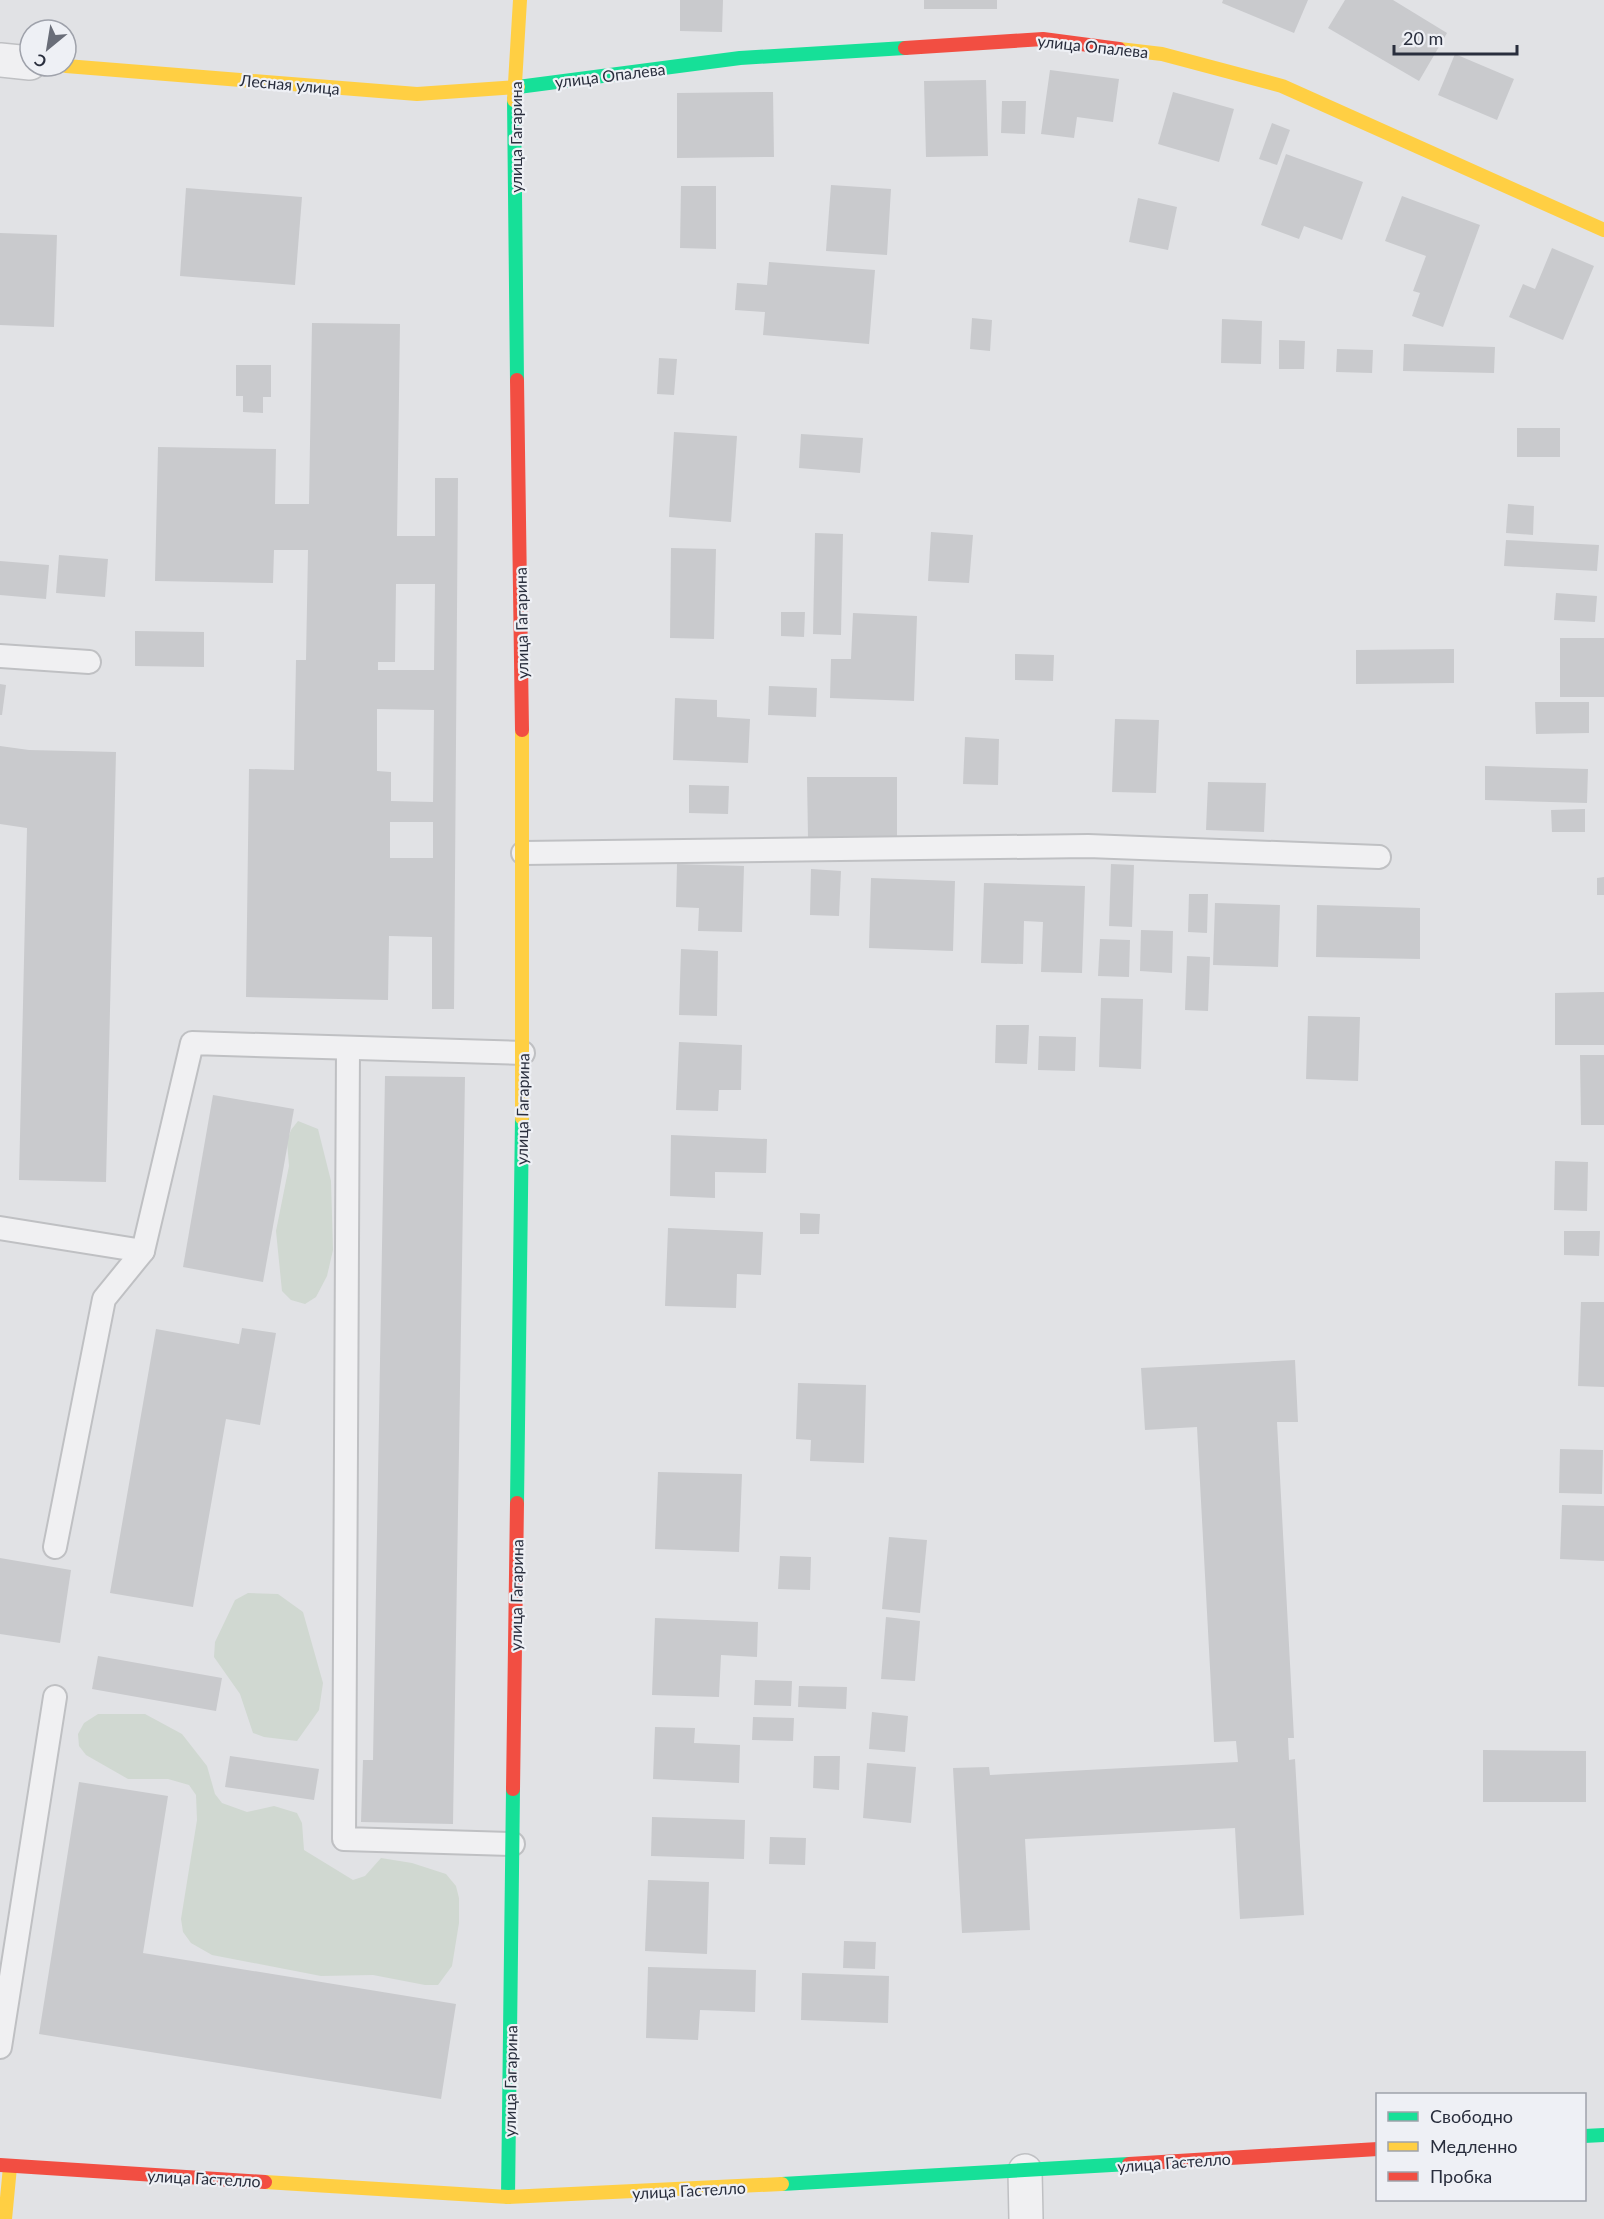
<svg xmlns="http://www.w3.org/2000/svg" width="1604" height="2219" viewBox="0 0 1604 2219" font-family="Lato,sans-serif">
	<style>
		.green { fill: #d0d8d1 }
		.building { fill: #c9cacd; fill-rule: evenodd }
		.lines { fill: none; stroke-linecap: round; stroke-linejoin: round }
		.lane-casing { stroke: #bfc0c3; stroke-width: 26 }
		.street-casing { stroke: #bfc0c3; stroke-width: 36 }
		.lane { stroke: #f0f0f2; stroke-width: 22 }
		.street { stroke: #f0f0f2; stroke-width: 33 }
		.fast { stroke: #16e098; stroke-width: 14 }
		.slow { stroke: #ffcf43; stroke-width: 14 }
		.jam { stroke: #f24e42; stroke-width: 14 }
		.labels { text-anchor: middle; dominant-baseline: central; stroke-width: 4.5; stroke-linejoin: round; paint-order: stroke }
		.street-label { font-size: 16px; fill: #292e3d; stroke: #eef0f5 }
	</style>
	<rect width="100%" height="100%" fill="#e1e2e5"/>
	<g class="green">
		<polygon points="298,1121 318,1129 331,1181 333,1250 327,1276 316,1297 305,1304 291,1300 282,1291 276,1231 289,1166 287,1141 291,1130"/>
		<polygon points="248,1593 278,1594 303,1612 323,1683 319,1710 297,1741 264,1737 253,1733 240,1694 214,1657 215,1642 235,1600"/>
		<polygon points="98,1714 145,1714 182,1734 207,1766 215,1794 222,1803 247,1812 274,1806 297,1813 302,1823 304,1850 353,1880 365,1876 381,1858 412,1863 446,1874 456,1886 459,1898 459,1923 452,1966 438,1985 425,1985 373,1975 321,1976 212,1955 191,1943 183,1932 181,1919 197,1820 196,1795 189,1785 168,1779 128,1779 86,1755 79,1746 78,1734 84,1723"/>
	</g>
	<g class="building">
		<polygon points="680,0 723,0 722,32 680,31"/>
		<rect x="924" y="0" width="73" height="9"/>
		<polygon points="1223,0 1308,0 1294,33 1222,3"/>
		<polygon points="1345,0 1393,0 1447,33 1419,81 1328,28"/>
		<polygon points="1455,54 1514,79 1497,120 1438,95"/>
		<polygon points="1050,70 1119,79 1113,122 1077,117 1074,138 1041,134"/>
		<polygon points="986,80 988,156 926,157 924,81"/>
		<polygon points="773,92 774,157 677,158 677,93"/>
		<polygon points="1173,92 1234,109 1219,162 1158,144"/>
		<polygon points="1002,101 1026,101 1025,134 1001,133"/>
		<polygon points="1272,123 1290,130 1277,165 1259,159"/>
		<polygon points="1286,154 1363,182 1342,240 1304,226 1299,239 1261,225"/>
		<polygon points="831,185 891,189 887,255 826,251"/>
		<polygon points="681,186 716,186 716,249 680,248"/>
		<polygon points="186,188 302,197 295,285 180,276"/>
		<polygon points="1402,196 1480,225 1443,327 1412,316 1420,293 1413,291 1426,256 1385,241"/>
		<polygon points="1138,198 1177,207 1168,250 1129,242"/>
		<polygon points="0,233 57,235 54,327 0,325"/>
		<polygon points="1552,248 1594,266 1563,340 1509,317 1523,284 1535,289"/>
		<polygon points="769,262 875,270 869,344 763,335 765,312 735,310 737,283 767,285"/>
		<polygon points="972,318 992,320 990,351 970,349"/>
		<polygon points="1222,319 1262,321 1261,364 1221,363"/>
		<path d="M 312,323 L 400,324 L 397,536 L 435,536 L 435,478 L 458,478 L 454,1009 L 432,1009 L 432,937 L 389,936 L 388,1000 L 246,997 L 249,769 L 294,770 L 296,660 L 306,660 L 308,550 L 274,550 L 273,583 L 155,581 L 158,447 L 276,449 L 275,504 L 309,504 ZM 396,584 L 435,584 L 434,670 L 378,670 L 378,662 L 395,662 ZM 377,709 L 434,710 L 433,802 L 391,801 L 391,772 L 377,771 ZM 390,822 L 433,822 L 433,858 L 390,858 Z"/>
		<polygon points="1279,340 1305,341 1304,369 1279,369"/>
		<polygon points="1404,344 1495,347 1494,373 1403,371"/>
		<polygon points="1337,349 1373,350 1372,373 1336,372"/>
		<polygon points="659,358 677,359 674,395 657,394"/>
		<polygon points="236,365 271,365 271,397 263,397 263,413 243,412 243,396 236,396"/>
		<rect x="1517" y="428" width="43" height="29"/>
		<polygon points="674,432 737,436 731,522 669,517"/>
		<polygon points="801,434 863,438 860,473 799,468"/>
		<polygon points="1508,504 1534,506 1533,535 1506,533"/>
		<polygon points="931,532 973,535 969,583 928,581"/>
		<polygon points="815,533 843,534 841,635 813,634"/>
		<polygon points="1506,540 1599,545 1597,571 1504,566"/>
		<polygon points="671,548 716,549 714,639 670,638"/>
		<polygon points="59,555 108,559 105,597 56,593"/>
		<polygon points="0,561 49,565 46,599 0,595"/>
		<polygon points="1556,593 1597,596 1595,622 1554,620"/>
		<polygon points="781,612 805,612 804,637 781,636"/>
		<polygon points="853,613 917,616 914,701 830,698 831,659 851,659"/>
		<polygon points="135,631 204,632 204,667 135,666"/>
		<rect x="1560" y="638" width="44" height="59"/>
		<polygon points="1454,649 1454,683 1356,684 1356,650"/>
		<polygon points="1015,654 1054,655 1053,681 1015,680"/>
		<polygon points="0,684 6,685 2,715 0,715"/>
		<polygon points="769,686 817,688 816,717 768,715"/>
		<polygon points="675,698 717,700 717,717 750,719 748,763 673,760"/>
		<polygon points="1535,702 1589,702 1589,733 1536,734"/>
		<polygon points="1115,719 1159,720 1156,793 1112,792"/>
		<polygon points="965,737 999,739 998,785 963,784"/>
		<polygon points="0,746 29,750 116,752 106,1182 19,1180 27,828 0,824"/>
		<polygon points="1485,766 1588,769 1587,803 1485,800"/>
		<polygon points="807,777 897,777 897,836 808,837"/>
		<polygon points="1208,782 1266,783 1264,832 1206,830"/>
		<polygon points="689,785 729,786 728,814 689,813"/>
		<polygon points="1585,809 1585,832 1552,832 1551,810"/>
		<polygon points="677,864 744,866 742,932 698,931 699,908 676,907"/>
		<polygon points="1111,864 1134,865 1132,927 1109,926"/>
		<polygon points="811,869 841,871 839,916 810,915"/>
		<polygon points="1604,877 1604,895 1597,895 1597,878"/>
		<polygon points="871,878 955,881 953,951 869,948"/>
		<polygon points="984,883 1085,886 1082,973 1041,972 1043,922 1024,921 1023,964 981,963"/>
		<polygon points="1189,894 1208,894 1207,933 1188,932"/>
		<polygon points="1215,903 1280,905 1278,967 1213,965"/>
		<polygon points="1317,905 1420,908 1420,959 1316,957"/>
		<polygon points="1141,930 1173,931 1172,973 1140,971"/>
		<polygon points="1100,939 1130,940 1129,977 1098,976"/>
		<polygon points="681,949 718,951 717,1016 679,1015"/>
		<polygon points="1187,956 1210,957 1208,1011 1185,1010"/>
		<polygon points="1604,992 1604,1045 1555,1045 1555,993"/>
		<polygon points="1101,998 1143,999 1141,1069 1099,1067"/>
		<polygon points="1308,1016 1360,1017 1358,1081 1306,1079"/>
		<polygon points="996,1025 1029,1025 1027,1064 995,1063"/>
		<polygon points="1039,1036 1076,1037 1075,1071 1038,1070"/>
		<polygon points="679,1042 742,1045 741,1090 719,1090 718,1111 676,1110"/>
		<polygon points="1580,1055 1604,1055 1604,1125 1581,1125"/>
		<polygon points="385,1076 465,1077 453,1824 361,1822 363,1760 373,1760"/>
		<polygon points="213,1095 294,1109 263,1282 183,1267"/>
		<polygon points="671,1135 767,1139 766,1173 715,1172 715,1198 670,1196"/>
		<polygon points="1555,1161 1588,1162 1587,1211 1554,1210"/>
		<polygon points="800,1213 820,1214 819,1234 800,1234"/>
		<polygon points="668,1228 763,1232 761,1275 737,1274 736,1308 665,1306"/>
		<polygon points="1564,1231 1600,1231 1599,1256 1564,1255"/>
		<polygon points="1581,1302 1604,1302 1604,1387 1578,1386"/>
		<polygon points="242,1328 276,1333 260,1425 226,1419 193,1607 110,1593 156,1329 239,1344"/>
		<polygon points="1295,1360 1298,1422 1277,1422 1294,1738 1288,1738 1289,1760 1295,1759 1304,1915 1240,1919 1235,1828 1025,1839 1030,1930 962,1933 953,1768 989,1767 990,1775 1238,1762 1236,1741 1214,1742 1197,1427 1145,1430 1141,1368"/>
		<polygon points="798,1383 866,1385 864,1463 810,1461 811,1440 796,1439"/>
		<polygon points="1560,1449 1603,1450 1602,1494 1559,1493"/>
		<polygon points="658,1472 742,1474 739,1552 655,1549"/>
		<polygon points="1562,1505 1604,1506 1604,1561 1560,1559"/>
		<polygon points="889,1537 927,1540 920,1613 882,1609"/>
		<polygon points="780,1556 811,1557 810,1590 778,1589"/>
		<polygon points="0,1558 71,1570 60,1643 0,1634"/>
		<polygon points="886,1617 920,1621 915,1681 881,1679"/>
		<polygon points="655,1618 758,1622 757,1657 721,1655 719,1697 652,1695"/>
		<polygon points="98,1656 222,1678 216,1711 92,1689"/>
		<polygon points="755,1680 792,1681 791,1706 754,1705"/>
		<polygon points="799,1686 847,1687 846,1709 798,1707"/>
		<polygon points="872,1712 908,1716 905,1752 869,1749"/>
		<polygon points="753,1717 794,1718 793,1741 752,1740"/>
		<polygon points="655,1727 695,1728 694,1743 740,1745 739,1783 653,1779"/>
		<polygon points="1483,1750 1586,1751 1586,1802 1483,1802"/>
		<polygon points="230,1756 319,1769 314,1800 225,1787"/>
		<polygon points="814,1756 840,1756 839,1790 813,1788"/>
		<polygon points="867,1763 916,1767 911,1823 863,1818"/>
		<polygon points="79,1782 168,1796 143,1953 456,2004 441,2099 39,2034"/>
		<polygon points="652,1817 745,1820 744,1859 651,1856"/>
		<polygon points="770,1837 806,1838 805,1865 769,1864"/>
		<polygon points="648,1880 709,1882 707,1954 645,1951"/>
		<polygon points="844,1941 876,1942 875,1969 843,1968"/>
		<polygon points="648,1967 756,1970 755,2012 700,2010 698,2040 646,2038"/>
		<polygon points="802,1973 889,1976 888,2023 801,2020"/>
	</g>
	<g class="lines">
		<g class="lane-casing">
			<g id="lane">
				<polyline points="0,656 89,662"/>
				<polyline points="523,853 1088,846 1379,857"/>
				<polyline points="348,1049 344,1839 513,1844"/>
				<polyline points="0,1228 143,1251"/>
				<polyline points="55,1547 104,1299 143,1251 192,1043 523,1053"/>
				<polyline points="0,2047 55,1697"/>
			</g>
		</g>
		<g class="street-casing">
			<g id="street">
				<polyline points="0,60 30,63"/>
				<polyline points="1025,2171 1026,2219"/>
			</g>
		</g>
		<use href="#lane" class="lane"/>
		<use href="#street" class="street"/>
		<g class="fast">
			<polyline points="518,87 740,58 905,48"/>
			<polyline points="514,100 517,380"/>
			<polyline points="517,1503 522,1118"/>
			<polyline points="1584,2136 1604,2135"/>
			<polyline points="782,2184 1129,2164"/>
			<polyline points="508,2197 513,1789"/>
		</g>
		<g class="slow">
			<polyline points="1119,49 1162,54 1282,86 1604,230"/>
			<polyline points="66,66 417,94 518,87"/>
			<polyline points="514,100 520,0"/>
			<polyline points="522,730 522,1118"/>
			<polyline points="265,2182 508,2197 782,2184"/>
			<polyline points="5,2219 10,2167"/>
		</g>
		<g class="jam">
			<polyline points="905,48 1043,39 1119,49"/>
			<polyline points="517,380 522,730"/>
			<polyline points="513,1789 517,1503"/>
			<polyline points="1129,2164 1378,2149"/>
			<polyline points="0,2165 265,2182"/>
		</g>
	</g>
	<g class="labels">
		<g class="street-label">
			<text transform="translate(1093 46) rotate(6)">улица Опалева</text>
			<text transform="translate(610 75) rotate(-7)">улица Опалева</text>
			<text transform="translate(290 84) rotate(5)">Лесная улица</text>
			<text transform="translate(515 137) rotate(-90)">улица Гагарина</text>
			<text transform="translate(521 623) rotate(-91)">улица Гагарина</text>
			<text transform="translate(522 1109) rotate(-89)">улица Гагарина</text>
			<text transform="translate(516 1595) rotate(-89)">улица Гагарина</text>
			<text transform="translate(510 2081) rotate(-89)">улица Гагарина</text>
			<text transform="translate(1174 2162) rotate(-4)">улица Гастелло</text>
			<text transform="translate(204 2178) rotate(3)">улица Гастелло</text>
			<text transform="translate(689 2190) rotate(-3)">улица Гастелло</text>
		</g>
	</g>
	<rect x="1376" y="2093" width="210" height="108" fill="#eef0f5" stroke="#9fa2ab" stroke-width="1.5"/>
	<rect x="1388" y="2112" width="30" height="9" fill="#16e098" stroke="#9fa2ab" stroke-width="1.5"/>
	<text x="1430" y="2123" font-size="18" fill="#292e3d">Свободно</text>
	<rect x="1388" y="2142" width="30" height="9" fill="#ffcf43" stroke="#9fa2ab" stroke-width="1.5"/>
	<text x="1430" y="2153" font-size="18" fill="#292e3d">Медленно</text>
	<rect x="1388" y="2172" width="30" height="9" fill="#f24e42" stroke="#9fa2ab" stroke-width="1.5"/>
	<text x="1430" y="2183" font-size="18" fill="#292e3d">Пробка</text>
	<g transform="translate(48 48) rotate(210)"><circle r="28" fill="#eef0f5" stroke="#9fa2ab" stroke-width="1.5"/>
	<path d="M0-4.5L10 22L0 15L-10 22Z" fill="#696d78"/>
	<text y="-9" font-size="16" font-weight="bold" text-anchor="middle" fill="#292e3d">С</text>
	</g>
	<path d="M1394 45v9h123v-9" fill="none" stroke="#292e3d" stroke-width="3"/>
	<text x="1403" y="45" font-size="18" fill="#292e3d" stroke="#eef0f5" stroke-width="4.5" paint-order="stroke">20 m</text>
</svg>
